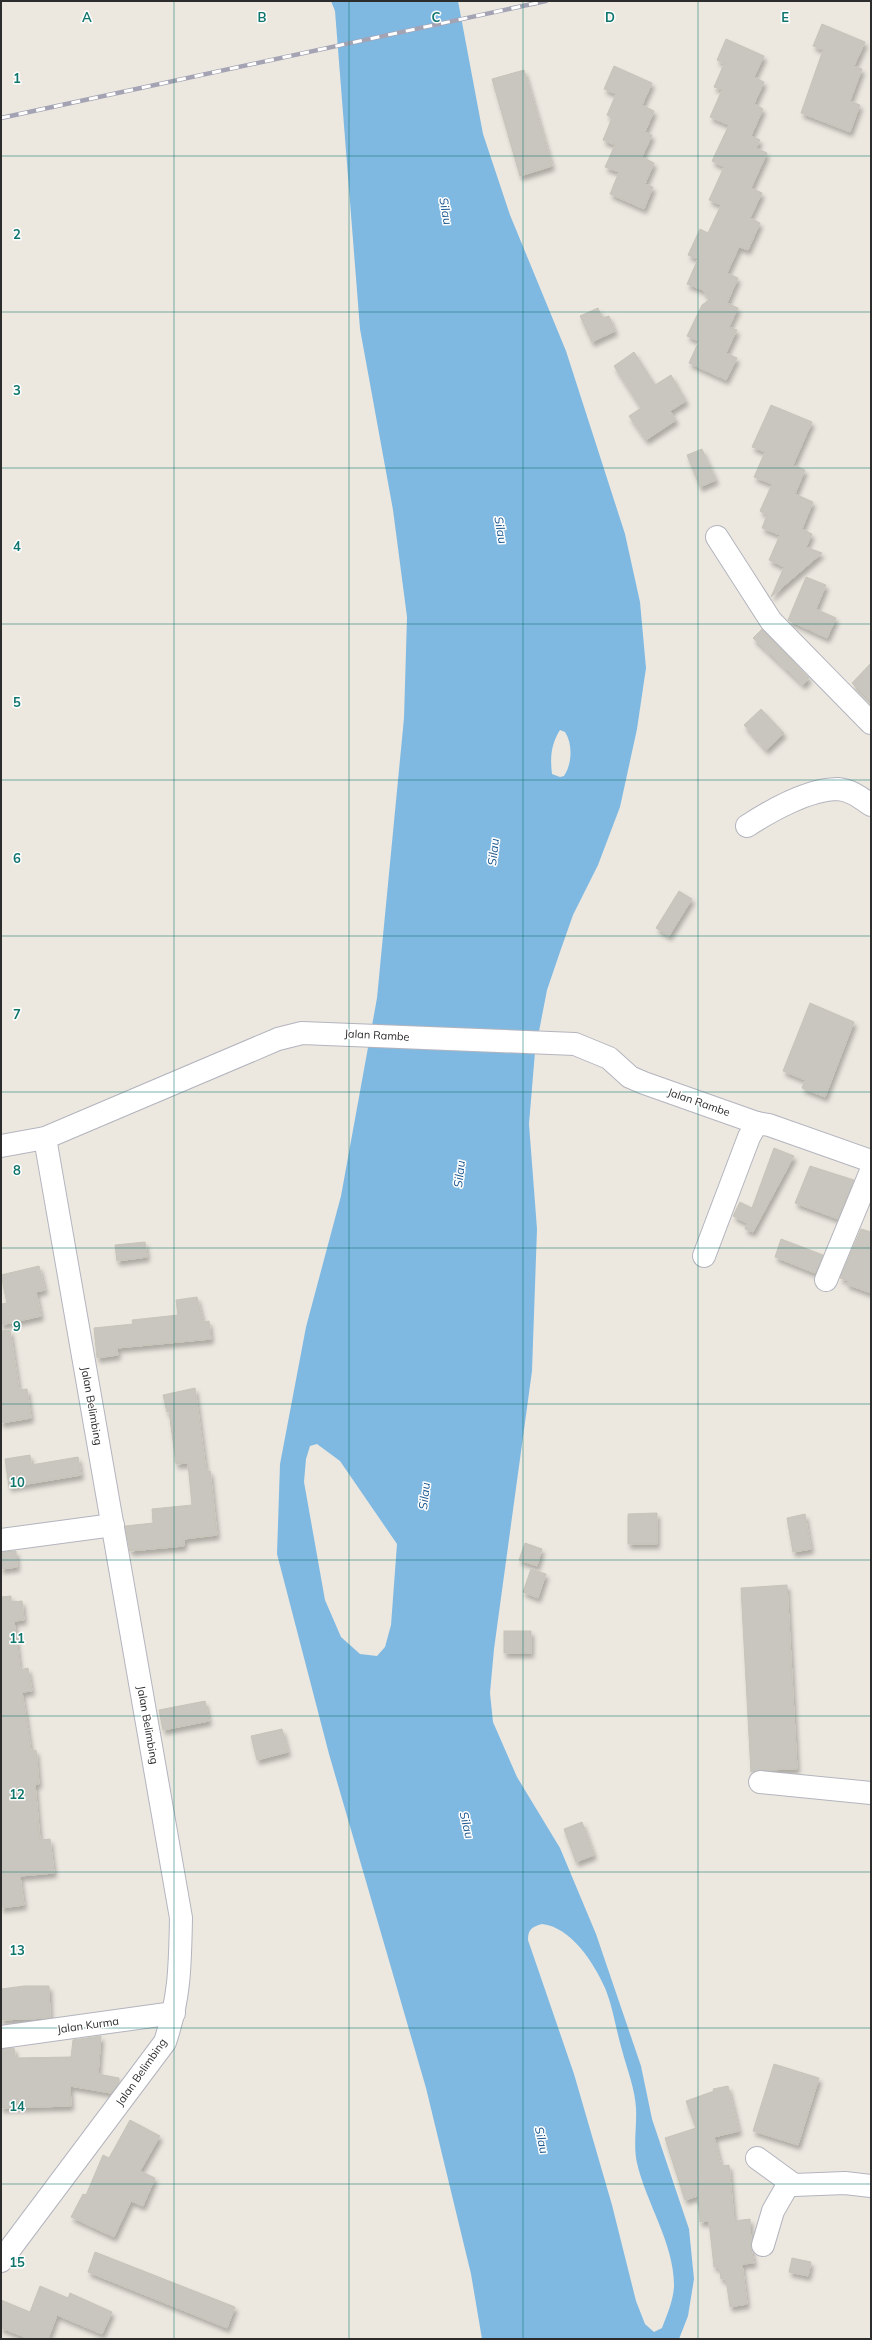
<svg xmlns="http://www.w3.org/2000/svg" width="872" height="2340" viewBox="0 0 872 2340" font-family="Mulish,sans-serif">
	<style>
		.water { fill: #7fb9e2; fill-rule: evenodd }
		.building { fill: #c8c6be; stroke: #c7c4b9; filter: url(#shadow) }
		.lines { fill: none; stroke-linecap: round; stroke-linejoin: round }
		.minor-casing { stroke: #b3b4be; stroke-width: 24 }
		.minor { stroke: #fff; stroke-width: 22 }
		.rail-casing { stroke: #a3a3b4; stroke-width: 4.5 }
		.rail { stroke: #fff; stroke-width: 3; stroke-dasharray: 9; stroke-linecap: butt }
		.grid { fill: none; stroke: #0f766e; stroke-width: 1; stroke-opacity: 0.55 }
		.labels { text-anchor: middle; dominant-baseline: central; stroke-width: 3; stroke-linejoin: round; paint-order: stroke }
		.street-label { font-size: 11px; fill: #2c2c2c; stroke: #fff }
		.water-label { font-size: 12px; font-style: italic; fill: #1c578f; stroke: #fff }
		.grid-label { font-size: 13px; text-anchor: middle; font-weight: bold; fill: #0f766e; stroke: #fff; stroke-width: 3; stroke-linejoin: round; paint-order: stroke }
	</style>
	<defs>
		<filter id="shadow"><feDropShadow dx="2.5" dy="4.5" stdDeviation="2" flood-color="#0004"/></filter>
	</defs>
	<rect width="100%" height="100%" fill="#ece8e0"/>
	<path class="water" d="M 331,1 L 458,1 L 483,134 L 510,215 L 566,351 L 625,534 L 640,602 L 646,668 L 637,729 L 620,807 L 598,865 L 573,915 L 561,949 L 547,990 L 535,1052 L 529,1124 L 537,1229 L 532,1371 L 494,1649 L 490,1693 L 493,1722 L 517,1777 L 560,1848 L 596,1934 L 641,2066 L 652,2119 L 689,2229 L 694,2279 L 688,2316 L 679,2339 L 482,2339 L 471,2274 L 426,2088 L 329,1754 L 277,1554 L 280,1464 L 306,1327 L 341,1196 L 377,998 L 404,718 L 407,617 L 393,510 L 360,329 L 335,11 ZM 560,730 L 565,732 C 573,744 572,764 564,776 L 560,777 L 552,774 C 550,758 551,744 560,730 ZM 317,1444 L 340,1461 L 397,1544 L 391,1625 L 385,1647 L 377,1656 L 360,1654 L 341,1637 L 325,1600 L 304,1482 L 306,1459 L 310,1446 ZM 542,1924 C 571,1927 594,1963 605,1988 C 613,2007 616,2030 622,2050 C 627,2069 635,2089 636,2108 C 637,2126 633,2145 637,2163 C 646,2203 675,2245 674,2287 C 673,2301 667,2315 662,2328 L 654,2332 L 645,2324 L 636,2301 L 612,2205 L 574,2074 L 528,1940 C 528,1929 532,1927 542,1924 Z"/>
	<g class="building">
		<polygon points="822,24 865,42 854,66 862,69 850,101 860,105 850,132 801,113 823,50 813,46"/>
		<polygon points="726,39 764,56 754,77 764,82 754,104 763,109 751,136 760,140 756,148 767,153 751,188 762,193 750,218 760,223 748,250 739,247 727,273 738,278 727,303 738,308 729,327 737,330 726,353 737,358 726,380 689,363 699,341 687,336 702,305 709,300 703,290 687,284 698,259 688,255 700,229 708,233 721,205 709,200 724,167 712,161 729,125 710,117 722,90 714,87 724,64 717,60"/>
		<polygon points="614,66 652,83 642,105 654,111 645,132 652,135 642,157 654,163 645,184 653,187 644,209 610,194 619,172 605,167 615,145 603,140 612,118 607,115 616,94 604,89"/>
		<polygon points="524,70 552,166 520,176 492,79"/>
		<polygon points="598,308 602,318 609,316 615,331 592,342 580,316"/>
		<polygon points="634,352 655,385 671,375 686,401 670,411 676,420 646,440 629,416 641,408 614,366"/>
		<polygon points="771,405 812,422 793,465 805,470 795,494 813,502 802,529 812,534 806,547 822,553 771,597 784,567 769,560 780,535 762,528 767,515 760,511 772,484 754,477 765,452 752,447"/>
		<polygon points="702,449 716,480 700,487 687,455"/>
		<polygon points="806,577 826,585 816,609 836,618 827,638 788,620"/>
		<polygon points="762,629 809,678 803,685 753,638"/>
		<polygon points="871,663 871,702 852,683"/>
		<polygon points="761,709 784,733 766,750 744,725"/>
		<polygon points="679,891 692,899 669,936 656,928"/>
		<polygon points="810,1003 854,1022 825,1097 802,1088 805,1080 783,1071"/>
		<polygon points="774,1148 794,1156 753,1232 745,1229 747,1223 733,1216 740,1202 752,1208"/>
		<polygon points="810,1166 854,1180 838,1219 795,1203"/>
		<polygon points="861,1229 871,1232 871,1293 846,1284 848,1281 840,1278"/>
		<polygon points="781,1239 823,1255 815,1273 775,1257"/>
		<polygon points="145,1242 147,1257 117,1261 115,1245"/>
		<polygon points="39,1266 45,1290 36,1292 41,1316 1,1325 1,1304 7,1303 1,1275"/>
		<polygon points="197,1297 203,1322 209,1321 211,1339 117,1348 118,1355 97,1358 94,1328 133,1324 132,1320 178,1315 176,1300"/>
		<polygon points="10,1330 19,1390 27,1389 31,1418 1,1423 1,1331"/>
		<polygon points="195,1388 206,1471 210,1471 217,1535 184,1539 184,1546 130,1551 125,1526 153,1523 152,1509 192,1505 188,1463 176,1464 169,1411 167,1412 163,1395"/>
		<polygon points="30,1455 31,1465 78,1457 81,1475 9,1487 5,1459"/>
		<polygon points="657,1513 657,1544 628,1544 628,1514"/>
		<polygon points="805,1514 811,1549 793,1552 787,1518"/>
		<polygon points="525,1543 542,1549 537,1566 519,1560"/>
		<polygon points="16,1551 17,1567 1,1569 1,1552"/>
		<polygon points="531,1569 546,1574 538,1598 523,1592"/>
		<polygon points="787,1585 797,1769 761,1770 751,1772 741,1588"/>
		<polygon points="11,1596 11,1602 22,1601 24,1620 14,1621 20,1670 28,1668 32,1691 22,1692 31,1751 36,1750 39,1784 35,1784 40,1840 50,1839 54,1873 20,1876 24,1905 1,1908 1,1597"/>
		<rect x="504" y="1631" width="27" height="22"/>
		<polygon points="205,1701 209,1721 163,1730 159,1710"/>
		<polygon points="282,1729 288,1752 257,1760 251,1736"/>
		<polygon points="582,1822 594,1855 576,1862 564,1829"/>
		<polygon points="24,1986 49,1986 50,2018 1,2020 1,1989"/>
		<polygon points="101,2036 98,2074 119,2078 119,2083 111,2093 70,2086 71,2106 1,2108 1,2049 14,2048 15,2058 71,2057 73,2040"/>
		<polygon points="774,2064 819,2078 798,2145 753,2131"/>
		<polygon points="728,2086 739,2131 714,2137 721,2166 729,2165 734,2221 750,2219 751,2248 754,2263 742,2264 747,2304 730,2307 726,2279 721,2279 719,2267 714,2267 709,2221 700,2222 698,2196 685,2200 665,2138 696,2128 686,2101 714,2091 713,2089"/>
		<polygon points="130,2120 160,2136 140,2171 155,2178 143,2206 131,2201 114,2237 71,2217 83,2194 86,2195 103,2155 109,2158"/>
		<polygon points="95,2252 235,2307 227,2328 88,2272"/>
		<polygon points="792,2258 811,2262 808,2276 789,2272"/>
		<polygon points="40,2286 68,2298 70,2293 112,2312 102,2334 57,2315 48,2339 30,2339 1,2328 1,2300 30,2312"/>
	</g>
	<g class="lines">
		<g class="minor-casing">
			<g id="minor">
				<polyline points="717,537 771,621 871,723"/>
				<path d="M 747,826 C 770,811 809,789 838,789 C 851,790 861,798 871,805"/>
				<polyline points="1,1146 45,1138 278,1039 302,1033 575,1044 609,1058 630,1077 644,1083 757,1123"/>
				<polyline points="704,1256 749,1137 757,1123 769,1125 871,1161"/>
				<polyline points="826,1280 871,1171"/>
				<polyline points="1,1540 113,1525"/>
				<polyline points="760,1782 871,1793"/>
				<polyline points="1,2037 174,2013"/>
				<polyline points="757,2158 794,2185 845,2183 871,2186"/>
				<polyline points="763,2245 773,2211 789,2183"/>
				<path d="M 1,2261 L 165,2042 C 180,1997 180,1965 181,1918 L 45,1138"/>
			</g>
		</g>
		<use href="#minor" class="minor"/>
		<g class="rail-casing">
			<polyline id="rail" points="1,118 546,1"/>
		</g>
		<use href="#rail" class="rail"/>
	</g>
	<path class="grid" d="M 174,1 L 174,2339M 349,1 L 349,2339M 523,1 L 523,2339M 698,1 L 698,2339M 1,156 L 871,156M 1,312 L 871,312M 1,468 L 871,468M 1,624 L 871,624M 1,780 L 871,780M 1,936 L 871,936M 1,1092 L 871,1092M 1,1248 L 871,1248M 1,1404 L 871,1404M 1,1560 L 871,1560M 1,1716 L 871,1716M 1,1872 L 871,1872M 1,2028 L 871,2028M 1,2184 L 871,2184"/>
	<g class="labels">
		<g class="street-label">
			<text transform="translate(377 1035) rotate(3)">Jalan Rambe</text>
			<text transform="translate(699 1102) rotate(19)">Jalan Rambe</text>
			<text transform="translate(92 1406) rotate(80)">Jalan Belimbing</text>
			<text transform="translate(148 1725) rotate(80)">Jalan Belimbing</text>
			<text transform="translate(88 2025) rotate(-8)">Jalan Kurma</text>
			<text transform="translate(141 2072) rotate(-55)">Jalan Belimbing</text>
		</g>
		<g class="water-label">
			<text transform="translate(446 211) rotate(80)">Silau</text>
			<text transform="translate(501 530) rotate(80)">Silau</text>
			<text transform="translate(493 852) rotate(-84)">Silau</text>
			<text transform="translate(459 1174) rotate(-84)">Silau</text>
			<text transform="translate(424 1496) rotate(-84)">Silau</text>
			<text transform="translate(467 1825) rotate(77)">Silau</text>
			<text transform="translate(542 2140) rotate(78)">Silau</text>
		</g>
	</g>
	<g class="grid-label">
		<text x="87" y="22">A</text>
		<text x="262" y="22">B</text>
		<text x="436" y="22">C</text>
		<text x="610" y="22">D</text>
		<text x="785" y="22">E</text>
		<text x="17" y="83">1</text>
		<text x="17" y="239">2</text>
		<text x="17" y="395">3</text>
		<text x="17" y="551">4</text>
		<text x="17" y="707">5</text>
		<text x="17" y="863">6</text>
		<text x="17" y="1019">7</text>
		<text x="17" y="1175">8</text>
		<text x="17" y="1331">9</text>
		<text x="17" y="1487">10</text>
		<text x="17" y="1643">11</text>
		<text x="17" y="1799">12</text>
		<text x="17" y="1955">13</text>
		<text x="17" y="2111">14</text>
		<text x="17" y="2267">15</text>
	</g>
	<rect width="872" height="2340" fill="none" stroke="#2c2c2c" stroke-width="4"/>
</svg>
